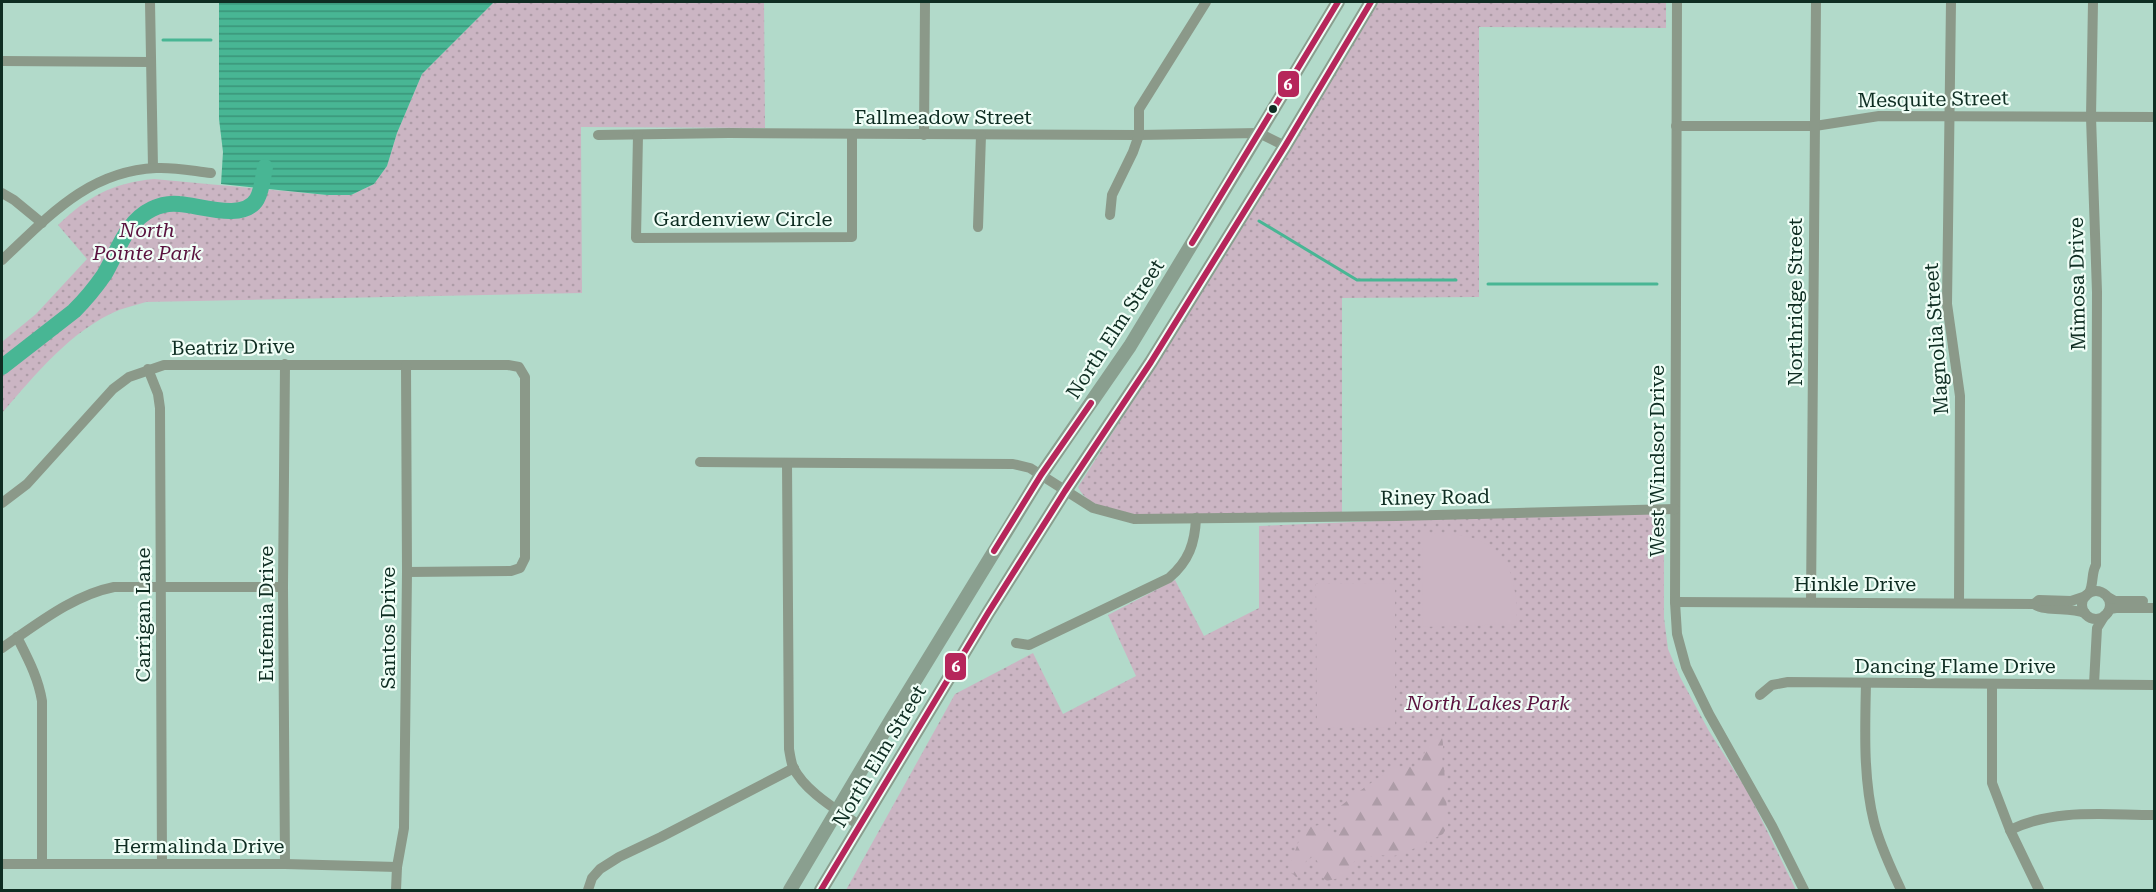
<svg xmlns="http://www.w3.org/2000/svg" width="2156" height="892" viewBox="0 0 2156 892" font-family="'Roboto Serif',serif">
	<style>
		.grass { fill: url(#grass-dots) }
		.forest { fill: url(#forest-firs) }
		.garden { fill: #cbb5c3 }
		.water { fill: url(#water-rules) }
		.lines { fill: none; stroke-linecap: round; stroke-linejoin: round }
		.stream { stroke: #48b694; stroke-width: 3 }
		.river { stroke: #48b694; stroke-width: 16 }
		.minor { stroke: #8b9989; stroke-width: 10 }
		.major { stroke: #8a9f8f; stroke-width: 14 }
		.bus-1-casing { stroke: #f0fef7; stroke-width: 10 }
		.bus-1 { stroke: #b6265b; stroke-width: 6 }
		.bus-dot { fill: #0e2d22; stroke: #f0fef7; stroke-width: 2 }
		.labels { text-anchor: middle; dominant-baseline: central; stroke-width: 4.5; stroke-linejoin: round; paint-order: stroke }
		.street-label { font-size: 20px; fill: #0e2d22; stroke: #f0fef7 }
		.park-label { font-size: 20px; font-style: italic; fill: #5a133f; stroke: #f0fef7 }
		.line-badge { stroke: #f0fef7; stroke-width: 2 }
		.badge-label { font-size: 16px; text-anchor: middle; font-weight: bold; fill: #fff }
	</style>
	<defs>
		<pattern id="grass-dots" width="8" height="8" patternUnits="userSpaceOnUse" patternTransform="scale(1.5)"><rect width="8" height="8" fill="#cbb5c3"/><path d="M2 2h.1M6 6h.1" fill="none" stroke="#ad9ca7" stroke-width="1.8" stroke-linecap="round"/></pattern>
		<pattern id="forest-firs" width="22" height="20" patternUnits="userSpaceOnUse" patternTransform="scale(1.5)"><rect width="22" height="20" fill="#cbb5c3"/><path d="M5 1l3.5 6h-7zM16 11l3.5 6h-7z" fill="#ad9ca7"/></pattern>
		<pattern id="water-rules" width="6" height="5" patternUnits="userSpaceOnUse" patternTransform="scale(1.5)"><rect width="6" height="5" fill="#48b694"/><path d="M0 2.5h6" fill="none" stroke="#3a9478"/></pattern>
	</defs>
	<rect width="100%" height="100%" fill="#b2daca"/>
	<g class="grass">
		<path d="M 494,2 L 764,2 L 765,128 L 581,127 L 582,293 L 146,302 C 137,305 127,307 119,310 C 71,330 35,375 2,413 L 2,342 L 36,314 L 87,259 L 58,225 C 87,197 112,183 154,179 L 327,195 L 351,195 L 374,184 L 387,166 L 397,133 L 422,74 Z"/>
		<path d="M 1379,2 L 1666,2 L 1666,28 L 1479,27 L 1479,297 L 1342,298 L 1342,512 L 1142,515 C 1121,513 1087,508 1078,487 L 1193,306 Z"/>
		<polygon points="1661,509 1664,523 1664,618 1668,649 1680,677 1709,731 1748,792 1796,890 846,890 955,694 1033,653 1063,714 1136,676 1108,615 1175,580 1204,636 1259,608 1259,526"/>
	</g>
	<path class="forest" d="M 1442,738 C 1445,748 1440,757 1444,767 L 1448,825 L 1443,834 L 1409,851 L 1394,856 L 1377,855 L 1355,861 L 1339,878 L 1327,881 L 1322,877 L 1320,866 L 1314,856 L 1306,861 L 1303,875 L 1296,877 L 1288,869 L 1304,828 L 1319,825 L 1330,835 L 1340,834 L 1337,809 C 1351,798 1388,767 1405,766 C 1409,766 1415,768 1419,768 L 1429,740 Z"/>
	<g class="garden">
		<path d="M 1422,533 C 1462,533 1503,536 1513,582 C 1516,596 1518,609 1516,624 L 1423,627 Z"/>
		<polygon points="1395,583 1395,727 1317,728 1316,584"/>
	</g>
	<polygon class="water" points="219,2 494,2 422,74 397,133 387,166 374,184 351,195 327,195 221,184 223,152 219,119"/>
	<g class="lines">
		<g class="stream">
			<polyline points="163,40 211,40"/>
			<polyline points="1259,221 1357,280 1456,280"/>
			<polyline points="1488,284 1657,284"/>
		</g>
		<path class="river" d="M 2,367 L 74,311 C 85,300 95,288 104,275 C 118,252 125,222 152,209 C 160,205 170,203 179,204 C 199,205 244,222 257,199 C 262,190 263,177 265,167"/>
		<g class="minor">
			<polyline points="150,2 153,168"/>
			<polyline points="1677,2 1675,602 1677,634 1686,667 1709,714 1772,826 1804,890"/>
			<polyline points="1951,2 1947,304 1960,396 1959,602"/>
			<polyline points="2,61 151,62"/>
			<polyline points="1676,126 1815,126 1879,116 2154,117"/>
			<polyline points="598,135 729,133 1139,135 1259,133 1285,146"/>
			<polyline points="638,135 636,238 852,237 852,135"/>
			<polyline points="924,135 925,2"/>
			<polyline points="2,193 14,200 42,223"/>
			<polyline points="1110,215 1112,195 1133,152 1139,135 1139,109 1206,2"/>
			<polyline points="978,227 981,135"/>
			<path d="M 2,260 C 48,217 88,171 156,168 C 175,167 193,171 211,173"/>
			<polyline points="285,364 283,587 285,864"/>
			<polyline points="148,369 158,394 160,408 162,864"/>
			<polyline points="700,462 1013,464 1030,468 1093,508 1134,519 1396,516 1675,509"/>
			<path d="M 787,463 L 789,749 C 790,755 791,762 793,767 C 805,792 839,811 860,826"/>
			<polyline points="2,503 27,484 113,389 129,377 164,365 508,365 519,367 525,377 525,558 520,568 511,571 407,572"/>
			<circle cx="2096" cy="605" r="14"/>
			<path d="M 2089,593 C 2094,584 2091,573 2096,565 L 2097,292 L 2091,117 L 2093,2"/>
			<polyline points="2108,597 2115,601 2143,601"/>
			<path d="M 1675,602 L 2034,604 C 2046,612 2069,607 2085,613"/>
			<polyline points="1811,602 1816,2"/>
			<polyline points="2034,604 2039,600 2071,601 2086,596"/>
			<polyline points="2108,612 2110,609 2116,608 2154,608"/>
			<path d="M 17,637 C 28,659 38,677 42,701 L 42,864"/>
			<path d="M 1016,643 L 1029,645 L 1169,578 C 1189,561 1195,543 1196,518"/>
			<path d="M 2,648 C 36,625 73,595 114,587 L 283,587"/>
			<path d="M 1866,683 C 1865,728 1863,778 1874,822 C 1880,846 1891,868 1901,890"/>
			<polyline points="1992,684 1992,783 2010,830 2039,890"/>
			<polyline points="2094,684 2097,628 2105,615"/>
			<polyline points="1760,695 1772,685 1788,682 2154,685"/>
			<path d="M 2010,830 C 2055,808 2105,815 2154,815"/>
			<polyline points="2,864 285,864 397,867"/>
			<polyline points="396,890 397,867 404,828 407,572 406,365"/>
			<polyline points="588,890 592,878 600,869 619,857 661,837 794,768"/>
		</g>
		<g class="major">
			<polyline points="790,890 891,720 1041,475 1130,346 1338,2"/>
			<polyline points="821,890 988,613 1065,491 1151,362 1285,146 1371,2"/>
		</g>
		<g class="bus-1-casing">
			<g id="bus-1">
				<polyline points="1192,243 1338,2"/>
				<polyline points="994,551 1041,475 1091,403"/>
				<polyline points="821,890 988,613 1065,491 1151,362 1285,146 1371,2"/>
			</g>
		</g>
		<use href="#bus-1" class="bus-1"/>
	</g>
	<circle class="bus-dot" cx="1273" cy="109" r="5"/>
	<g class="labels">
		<g class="street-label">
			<text transform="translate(1933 99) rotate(-1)">Mesquite Street</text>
			<text x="943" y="117">Fallmeadow Street</text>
			<text x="743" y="219">Gardenview Circle</text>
			<text transform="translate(2077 284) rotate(-91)">Mimosa Drive</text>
			<text transform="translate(1795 302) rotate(-90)">Northridge Street</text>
			<text transform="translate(1115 329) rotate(-57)">North Elm Street</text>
			<text transform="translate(1936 339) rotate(-94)">Magnolia Street</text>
			<text transform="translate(233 347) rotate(-1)">Beatriz Drive</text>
			<text transform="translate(1657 461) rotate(-90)">West Windsor Drive</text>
			<text transform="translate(1435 497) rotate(-1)">Riney Road</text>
			<text x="1855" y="584">Hinkle Drive</text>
			<text transform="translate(266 614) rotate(-90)">Eufemia Drive</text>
			<text transform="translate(143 615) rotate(-90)">Carrigan Lane</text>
			<text transform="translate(388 628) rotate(-90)">Santos Drive</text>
			<text x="1955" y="666">Dancing Flame Drive</text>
			<text transform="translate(879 756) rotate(-59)">North Elm Street</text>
			<text x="199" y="846">Hermalinda Drive</text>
		</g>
		<g class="park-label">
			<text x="147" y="230">North<tspan x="147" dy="23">Pointe Park</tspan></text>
			<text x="1488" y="703">North Lakes Park</text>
		</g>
	</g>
	<g class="line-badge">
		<rect x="1277" y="70" width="23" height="28" rx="6" fill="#b6265b"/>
		<rect x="944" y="652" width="23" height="29" rx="6" fill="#b6265b"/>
	</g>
	<g class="badge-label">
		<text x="1288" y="90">6</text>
		<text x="956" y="672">6</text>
	</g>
	<rect width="2156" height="892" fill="none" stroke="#0e2d22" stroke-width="6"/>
</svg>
